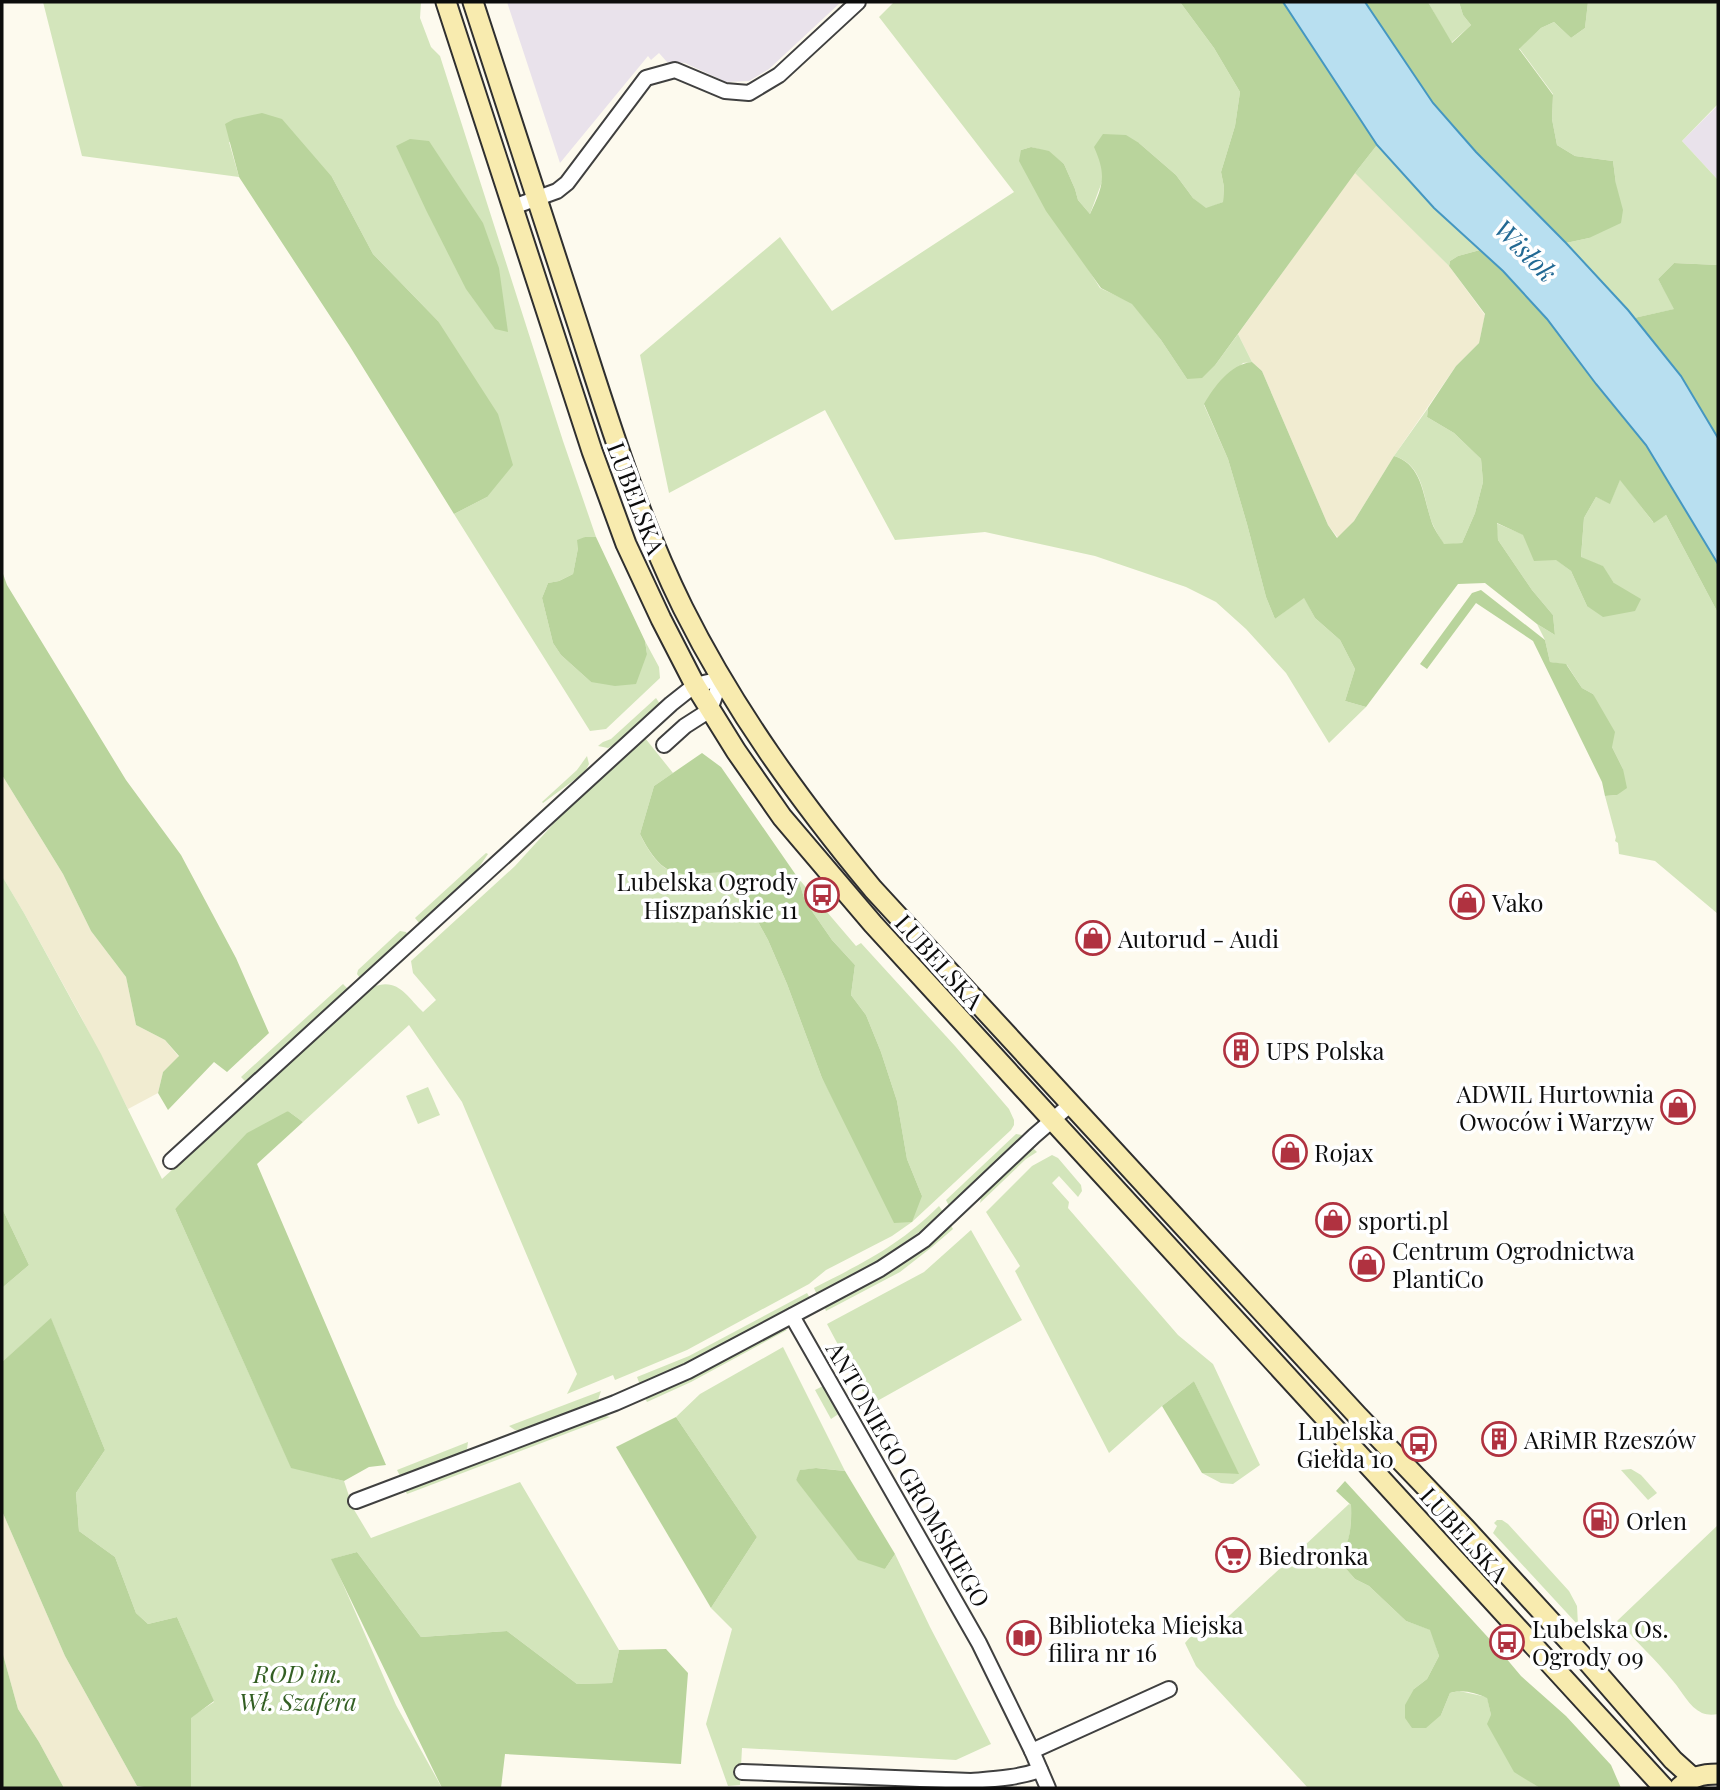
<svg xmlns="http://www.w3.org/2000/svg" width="1720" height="1790" viewBox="0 0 1720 1790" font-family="'Playfair Display',serif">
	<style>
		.industrial { fill: #e9e2eb }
		.farmland { fill: #f1ecd1 }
		.green { fill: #d3e5bb }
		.forest { fill: #b9d49c }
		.water { fill: #b8dff0; stroke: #4597c1; stroke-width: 2 }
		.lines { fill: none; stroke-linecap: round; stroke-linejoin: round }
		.minor-casing { stroke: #404040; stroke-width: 18 }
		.secondary-casing { stroke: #2f2f2f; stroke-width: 23 }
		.minor { stroke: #fff; stroke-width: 14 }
		.secondary { stroke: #f8ebaf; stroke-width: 19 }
		.labels { text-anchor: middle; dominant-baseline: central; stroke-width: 7; stroke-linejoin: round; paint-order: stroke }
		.street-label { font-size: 24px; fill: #0d0d0d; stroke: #fff }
		.poi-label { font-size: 24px; fill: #0d0d0d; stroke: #fff; text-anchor: start }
		.park-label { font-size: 24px; font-style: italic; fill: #335f23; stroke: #fff }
		.water-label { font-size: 26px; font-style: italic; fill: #226993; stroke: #fff }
	</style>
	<rect width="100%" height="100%" fill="#fdfaee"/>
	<g class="industrial">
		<polygon points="507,2 841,2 769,69 749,81 726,82 685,63 667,62 659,53 651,60 648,56 560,163"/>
		<polygon points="1718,105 1718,180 1682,141"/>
	</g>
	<g class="farmland">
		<polygon points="1355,172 1449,266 1485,315 1479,343 1456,366 1394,456 1354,521 1338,538 1328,525 1262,371 1252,362 1238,334"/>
		<polygon points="2,775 63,874 91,931 126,977 136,1025 165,1040 179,1057 163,1072 158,1093 128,1109 79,1013 24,913 2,876"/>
		<polygon points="2,1511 65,1656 137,1786 135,1788 64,1788 39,1742 18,1709 2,1651"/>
	</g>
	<g class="green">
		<polygon points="43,2 421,2 420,18 431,47 440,56 563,441 596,537 585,537 578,548 573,574 559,581 548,583 542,598 553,643 561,655 591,682 647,654 645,641 659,667 660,678 606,729 590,731 454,514 487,497 438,321 373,254 332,177 229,142 239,177 82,156"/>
		<polygon points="894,2 1180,2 1214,48 1240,92 1235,126 1221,172 1224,187 1223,202 1206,209 1193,198 1176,175 1139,143 1101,161 1103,179 1090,214 1078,200 1075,189 1064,164 1049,152 1031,147 1021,150 1085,264 1100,288 1132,303 1161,340 1187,379 1216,364 1238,334 1252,362 1243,363 1204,405 1228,459 1247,524 1266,597 1275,619 1304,597 1315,618 1340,640 1355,669 1345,701 1366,707 1329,743 1286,673 1246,629 1216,602 1186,587 1095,556 985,532 895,540 825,410 669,493 640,355 780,237 832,311 1014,192 879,17"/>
		<polygon points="1428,2 1459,2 1463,15 1471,25 1451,43"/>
		<polygon points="1588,2 1718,2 1718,104 1682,141 1718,180 1718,265 1674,263 1658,279 1675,309 1634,318 1566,243 1589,238 1616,184 1613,161 1575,156 1557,145 1552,119 1553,94 1519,48 1541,28 1554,22 1571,38 1585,28"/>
		<polygon points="1377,145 1434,208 1480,250 1458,256 1450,261 1449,266 1355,173"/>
		<path d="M 1428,408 L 1427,417 L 1454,433 L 1481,459 L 1483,482 L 1475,513 L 1462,543 L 1444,545 C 1440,537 1434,529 1431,520 C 1423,496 1423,464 1394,456 Z"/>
		<polygon points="1620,479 1653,522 1666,515 1718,613 1718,914 1655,861 1619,854 1618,843 1615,841 1616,837 1605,796 1617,795 1623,769 1612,747 1593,694 1582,688 1567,665 1550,662 1545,640 1537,624 1555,635 1553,615 1532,590 1498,540 1496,523 1524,535 1571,571 1587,606 1614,583 1602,566 1581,558 1584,518 1596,497 1610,503"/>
		<polygon points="656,698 660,704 616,744 608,748 598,746 603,742 611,739"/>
		<path d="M 645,738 L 673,773 L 654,786 L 640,834 C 665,886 684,874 734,871 L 746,900 L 768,940 L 787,984 L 822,1078 L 849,1129 L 922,1196 L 907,1159 L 897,1101 L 881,1052 L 866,1015 L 851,995 L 855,965 L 832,940 L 805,901 L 798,878 L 856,946 L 861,943 L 955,1046 L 1009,1109 L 1014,1120 L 1014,1125 L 1011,1130 L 912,1222 L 892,1236 L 826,1270 L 809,1284 L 687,1350 L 615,1380 L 613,1375 L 567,1394 L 577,1374 L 462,1102 L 409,1025 L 303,1122 L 288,1111 L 175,1209 L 291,1467 L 344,1481 L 353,1508 L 371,1538 L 520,1482 L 619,1650 L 612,1683 L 577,1684 L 507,1631 L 421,1637 L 357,1552 L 332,1559 L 396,1705 L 442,1788 L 191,1788 L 191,1717 L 214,1702 L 177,1617 L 148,1624 L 136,1613 L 115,1557 L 79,1531 L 76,1493 L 105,1450 L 51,1319 L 2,1362 L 2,1288 L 29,1265 L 2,1208 L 2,876 L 24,913 L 101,1054 L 162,1179 L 373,987 C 398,977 407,997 423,1012 L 436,1000 L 413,973 L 411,961 L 515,866 L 566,810 Z"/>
		<polygon points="587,756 589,764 585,772 543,803 542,802 577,770"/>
		<polygon points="486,853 488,854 477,870 420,924 415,918"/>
		<polygon points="400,931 406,932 407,934 405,937 360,978 357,974 358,970"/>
		<path d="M 343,984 L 348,989 L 346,991 C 312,1022 280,1051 246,1082 L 241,1077 Z"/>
		<polygon points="428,1087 440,1115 418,1124 406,1096"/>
		<polygon points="1016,1134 1022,1135 1012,1147 949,1206 946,1200"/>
		<polygon points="1032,1147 1037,1152 1026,1159 980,1203 982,1194 1026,1151"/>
		<polygon points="1052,1155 1058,1158 1081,1185 1082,1191 1078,1197 1059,1176 1052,1183 1069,1202 1068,1208 1178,1335 1213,1364 1260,1465 1233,1484 1221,1483 1202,1473 1238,1474 1194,1381 1162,1406 1109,1453 1015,1271 1020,1266 986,1212 1032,1166"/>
		<path d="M 939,1206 L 943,1212 C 905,1247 862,1270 817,1295 L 814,1288 C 863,1263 900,1245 939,1206 Z"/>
		<polygon points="950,1224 953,1229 932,1247 900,1272 826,1311 824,1306 899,1265 917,1252"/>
		<polygon points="971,1230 1022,1320 870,1405 827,1324 924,1272"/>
		<polygon points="807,1293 810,1298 680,1367 640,1385 637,1377 689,1356"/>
		<polygon points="780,1329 787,1330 691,1382 647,1402 645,1398 671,1386"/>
		<polygon points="783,1347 845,1471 817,1468 801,1470 796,1480 885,1569 895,1554 930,1627 991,1744 956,1760 742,1748 740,1785 728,1786 706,1724 732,1629 711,1608 757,1537 676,1417 700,1394"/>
		<polygon points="823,1386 825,1387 840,1413 831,1419 815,1390"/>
		<polygon points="601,1391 598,1400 593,1404 522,1431 515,1430 509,1426"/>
		<polygon points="602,1415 610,1417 407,1494 405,1490"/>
		<polygon points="468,1442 467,1449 463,1453 401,1478 397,1470"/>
		<polygon points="1631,1469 1641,1475 1657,1493 1648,1500 1621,1470"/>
		<path d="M 1349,1504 L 1351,1505 C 1352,1529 1349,1541 1341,1563 L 1355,1579 L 1369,1586 L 1406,1621 L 1431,1630 L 1439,1656 L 1427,1679 L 1414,1689 L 1441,1715 L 1450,1693 L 1459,1691 L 1487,1697 L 1491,1715 L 1514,1771 L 1540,1788 L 1308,1788 L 1196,1666 L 1185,1643 L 1205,1620 L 1215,1629 Z"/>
		<polygon points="1497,1520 1502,1520 1508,1524 1569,1591 1577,1606 1578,1625 1493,1533 1497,1526 1494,1523"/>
		<path d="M 1718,1525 L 1718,1714 C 1713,1715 1707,1715 1702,1713 C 1689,1707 1682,1691 1673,1681 C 1656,1660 1636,1641 1617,1621 Z"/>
	</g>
	<g class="forest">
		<path d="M 1180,2 L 1283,2 L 1377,145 L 1355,173 L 1216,364 L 1202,378 L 1187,379 L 1161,340 L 1132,304 L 1101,288 L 1046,211 L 1019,161 L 1021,150 L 1031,147 L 1049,151 L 1064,164 L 1075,189 L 1078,200 L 1090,214 C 1103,186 1107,176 1094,147 L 1103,134 L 1126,135 L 1139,143 L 1176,175 L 1193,198 L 1206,208 L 1223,202 L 1224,187 L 1221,172 L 1235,126 L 1240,92 L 1214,48 Z"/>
		<polygon points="1365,2 1428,2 1452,43 1471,25 1463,15 1459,2 1588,2 1585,28 1571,38 1554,22 1541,28 1519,49 1553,95 1552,119 1557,145 1575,156 1613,161 1616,184 1623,210 1621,223 1589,238 1566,243 1476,152 1433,103"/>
		<polygon points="262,113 282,119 332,177 373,254 438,321 498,414 513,465 487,497 454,514 349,345 239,177 225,124 234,119"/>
		<polygon points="410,139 429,141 483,223 499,268 508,332 495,329 466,289 426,210 396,146"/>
		<path d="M 1480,250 L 1503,271 L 1547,319 L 1596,384 L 1646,445 L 1718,564 L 1718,613 L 1666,515 L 1654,523 L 1620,480 L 1610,504 L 1596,497 L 1584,518 L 1581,557 L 1603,566 L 1614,583 L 1641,599 L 1635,611 L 1603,617 L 1587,606 L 1571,571 L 1556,560 L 1534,561 L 1523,535 L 1497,523 L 1498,540 L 1532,590 L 1553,615 L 1555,635 L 1537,624 L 1485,583 L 1458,584 L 1366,707 L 1345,701 L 1355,669 L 1340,640 L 1315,618 L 1304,598 L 1275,619 L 1266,597 L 1247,524 L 1228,459 L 1204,404 C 1214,387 1230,364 1252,362 L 1262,371 L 1328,525 L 1337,538 L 1354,521 L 1394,456 C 1422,464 1423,496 1431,520 C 1433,528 1440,537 1444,544 L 1462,543 L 1475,513 L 1483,482 L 1481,459 L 1454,433 L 1427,417 L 1428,408 L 1456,366 L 1479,343 L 1485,314 L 1449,266 L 1450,261 L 1458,256 Z"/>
		<polygon points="1674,263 1718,265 1718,438 1681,376 1634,318 1674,309 1658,279"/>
		<polygon points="585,537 596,537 645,641 647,654 636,684 615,686 591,682 561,655 553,643 542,598 548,583 559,581 573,574 578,548 577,540"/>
		<polygon points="2,571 7,585 126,780 181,855 236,958 269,1033 227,1072 214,1062 168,1110 158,1093 163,1072 179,1056 165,1040 136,1025 126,977 91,931 63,874 2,775"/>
		<polygon points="1481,590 1545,640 1550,662 1566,664 1582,688 1593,694 1615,732 1612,747 1623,769 1627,788 1617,795 1605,796 1602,782 1533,641 1476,603 1427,669 1420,664 1472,593"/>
		<path d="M 702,753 L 721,767 L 798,878 L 805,901 L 832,940 L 855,965 L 851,995 L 866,1015 L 881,1052 L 897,1101 L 907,1159 L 922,1196 L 912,1222 L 894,1223 L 822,1078 L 787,984 L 768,940 L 746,900 L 734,872 C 684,872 667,888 640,834 L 654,786 Z"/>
		<polygon points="288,1111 303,1122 257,1164 386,1465 369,1467 344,1481 291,1468 175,1209 247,1133"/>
		<polygon points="2,1208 29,1265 2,1288"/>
		<polygon points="51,1318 105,1450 76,1493 79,1531 115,1557 136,1613 148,1624 177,1617 214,1701 191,1718 191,1788 151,1788 137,1786 65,1656 2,1511 2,1362"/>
		<polygon points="1194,1381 1239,1474 1202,1473 1162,1406"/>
		<polygon points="676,1417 757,1537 711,1608 616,1447"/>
		<polygon points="816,1468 845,1471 895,1554 885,1569 858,1560 796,1480 800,1470"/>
		<path d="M 1345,1481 L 1495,1645 L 1521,1676 L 1566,1716 L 1611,1765 L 1621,1788 L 1540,1788 L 1514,1772 L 1487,1724 L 1491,1715 L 1487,1698 C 1475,1693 1463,1689 1450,1693 L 1441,1715 L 1426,1728 L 1412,1728 L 1405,1718 L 1405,1705 L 1414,1689 L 1427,1679 L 1439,1656 L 1430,1630 L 1406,1621 L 1369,1586 L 1355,1579 L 1340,1562 C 1349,1541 1352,1529 1351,1505 L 1336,1491 Z"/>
		<polygon points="357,1552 421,1637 507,1631 577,1684 612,1683 619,1650 666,1649 688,1673 681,1764 505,1754 501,1788 442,1788 331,1559"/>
		<polygon points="2,1651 18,1709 39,1742 64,1788 2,1788"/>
	</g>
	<polygon class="water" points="1283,2 1365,2 1433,103 1476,152 1566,243 1628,310 1681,376 1718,438 1718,564 1646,445 1596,384 1547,319 1503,271 1434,208 1377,145"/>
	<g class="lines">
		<g class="minor-casing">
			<g id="minor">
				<polyline points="513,207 557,191 567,183 646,78 675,70 725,91 749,93 779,75 858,2"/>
				<polyline points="664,745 685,726 710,710 721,679"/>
				<polyline points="171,1161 671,704 695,685 721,679"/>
				<polyline points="792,1316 979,1643 1032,1751 1048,1788"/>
				<polyline points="356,1501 615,1403 688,1371 880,1269 924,1240 1034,1136 1071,1104"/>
				<polyline points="1032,1751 1169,1689"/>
				<path d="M 742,1772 L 971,1781 C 995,1779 1017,1778 1040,1770"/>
			</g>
		</g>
		<g class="secondary-casing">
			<g id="secondary">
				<polyline points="446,2 592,451 626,544 661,619 695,685 736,751 782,817 873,924 1664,1788"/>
				<path d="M 473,2 C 508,109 543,217 578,325 C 609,421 638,517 683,608 C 734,710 800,801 873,889 L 1357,1415 L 1466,1529 L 1587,1661 L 1673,1760 L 1693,1778"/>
				<path d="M 1679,1788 C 1690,1777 1702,1774 1718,1774"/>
			</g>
		</g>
		<use href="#minor" class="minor"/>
		<use href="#secondary" class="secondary"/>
	</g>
	<defs>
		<g id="bus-ring" transform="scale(1.75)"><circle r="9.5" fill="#fff" stroke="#b03240" stroke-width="1.5"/><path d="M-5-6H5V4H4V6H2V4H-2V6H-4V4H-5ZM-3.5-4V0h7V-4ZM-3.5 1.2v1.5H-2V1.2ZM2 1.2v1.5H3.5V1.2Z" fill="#b03240"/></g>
		<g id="shop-ring" transform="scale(1.75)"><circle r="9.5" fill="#fff" stroke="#b03240" stroke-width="1.5"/><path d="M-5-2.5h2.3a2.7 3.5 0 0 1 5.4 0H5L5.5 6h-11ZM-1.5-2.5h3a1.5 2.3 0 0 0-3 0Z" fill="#b03240"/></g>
		<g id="building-ring" transform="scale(1.75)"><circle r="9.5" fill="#fff" stroke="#b03240" stroke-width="1.5"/><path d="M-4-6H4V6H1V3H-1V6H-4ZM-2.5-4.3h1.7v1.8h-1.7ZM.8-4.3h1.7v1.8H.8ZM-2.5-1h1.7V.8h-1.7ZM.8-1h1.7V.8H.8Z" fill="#b03240"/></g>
		<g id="fuel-ring" transform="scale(1.75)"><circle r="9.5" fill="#fff" stroke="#b03240" stroke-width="1.5"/><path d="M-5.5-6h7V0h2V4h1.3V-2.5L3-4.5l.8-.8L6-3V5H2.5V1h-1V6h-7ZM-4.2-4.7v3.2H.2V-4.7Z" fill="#b03240"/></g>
		<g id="supermarket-ring" transform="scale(1.75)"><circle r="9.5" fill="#fff" stroke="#b03240" stroke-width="1.5"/><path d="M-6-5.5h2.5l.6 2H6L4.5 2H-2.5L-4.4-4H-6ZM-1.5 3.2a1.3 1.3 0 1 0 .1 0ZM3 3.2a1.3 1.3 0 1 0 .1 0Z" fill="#b03240"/></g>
		<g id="library-ring" transform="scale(1.75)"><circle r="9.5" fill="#fff" stroke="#b03240" stroke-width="1.5"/><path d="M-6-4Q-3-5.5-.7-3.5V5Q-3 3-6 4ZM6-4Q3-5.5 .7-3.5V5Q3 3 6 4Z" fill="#b03240"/></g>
	</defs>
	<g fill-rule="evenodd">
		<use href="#bus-ring" x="822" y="895"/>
		<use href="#shop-ring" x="1467" y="902"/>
		<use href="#shop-ring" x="1093" y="938"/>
		<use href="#building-ring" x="1241" y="1050"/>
		<use href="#shop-ring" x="1678" y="1107"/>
		<use href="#shop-ring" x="1290" y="1152"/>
		<use href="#shop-ring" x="1333" y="1220"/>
		<use href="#shop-ring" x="1367" y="1264"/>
		<use href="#building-ring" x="1499" y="1439"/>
		<use href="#bus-ring" x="1419" y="1444"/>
		<use href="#fuel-ring" x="1601" y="1520"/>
		<use href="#supermarket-ring" x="1233" y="1555"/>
		<use href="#library-ring" x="1024" y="1638"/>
		<use href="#bus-ring" x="1507" y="1642"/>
	</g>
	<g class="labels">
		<g class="street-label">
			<text transform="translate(637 498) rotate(69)">LUBELSKA</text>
			<text transform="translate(940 961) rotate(48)">LUBELSKA</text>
			<text transform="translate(909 1474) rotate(60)">ANTONIEGO GROMSKIEGO</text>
			<text transform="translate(1465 1534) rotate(48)">LUBELSKA</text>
		</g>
		<g class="poi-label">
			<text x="798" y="881" text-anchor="end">Lubelska Ogrody<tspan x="798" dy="28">Hiszpańskie 11</tspan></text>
			<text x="1492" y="902">Vako</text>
			<text x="1118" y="938">Autorud - Audi</text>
			<text x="1266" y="1050">UPS Polska</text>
			<text x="1654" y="1093" text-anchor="end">ADWIL Hurtownia<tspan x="1654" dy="28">Owoców i Warzyw</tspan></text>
			<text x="1314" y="1152">Rojax</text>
			<text x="1358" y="1220">sporti.pl</text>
			<text x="1392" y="1250">Centrum Ogrodnictwa<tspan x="1392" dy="28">PlantiCo</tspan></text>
			<text x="1394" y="1430" text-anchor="end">Lubelska<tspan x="1394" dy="28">Giełda 10</tspan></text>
			<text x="1524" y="1439">ARiMR Rzeszów</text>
			<text x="1626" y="1520">Orlen</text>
			<text x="1258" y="1555">Biedronka</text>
			<text x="1048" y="1624">Biblioteka Miejska<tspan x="1048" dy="28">filira nr 16</tspan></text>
			<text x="1532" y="1628">Lubelska Os.<tspan x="1532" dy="28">Ogrody 09</tspan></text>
		</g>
		<g class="park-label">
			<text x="298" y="1673">ROD im.<tspan x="298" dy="28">Wł. Szafera</tspan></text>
		</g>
		<g class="water-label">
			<text transform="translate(1526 250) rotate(45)">Wisłok</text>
		</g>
	</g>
	<rect width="1720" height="1790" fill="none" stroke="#0d0d0d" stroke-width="7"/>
</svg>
